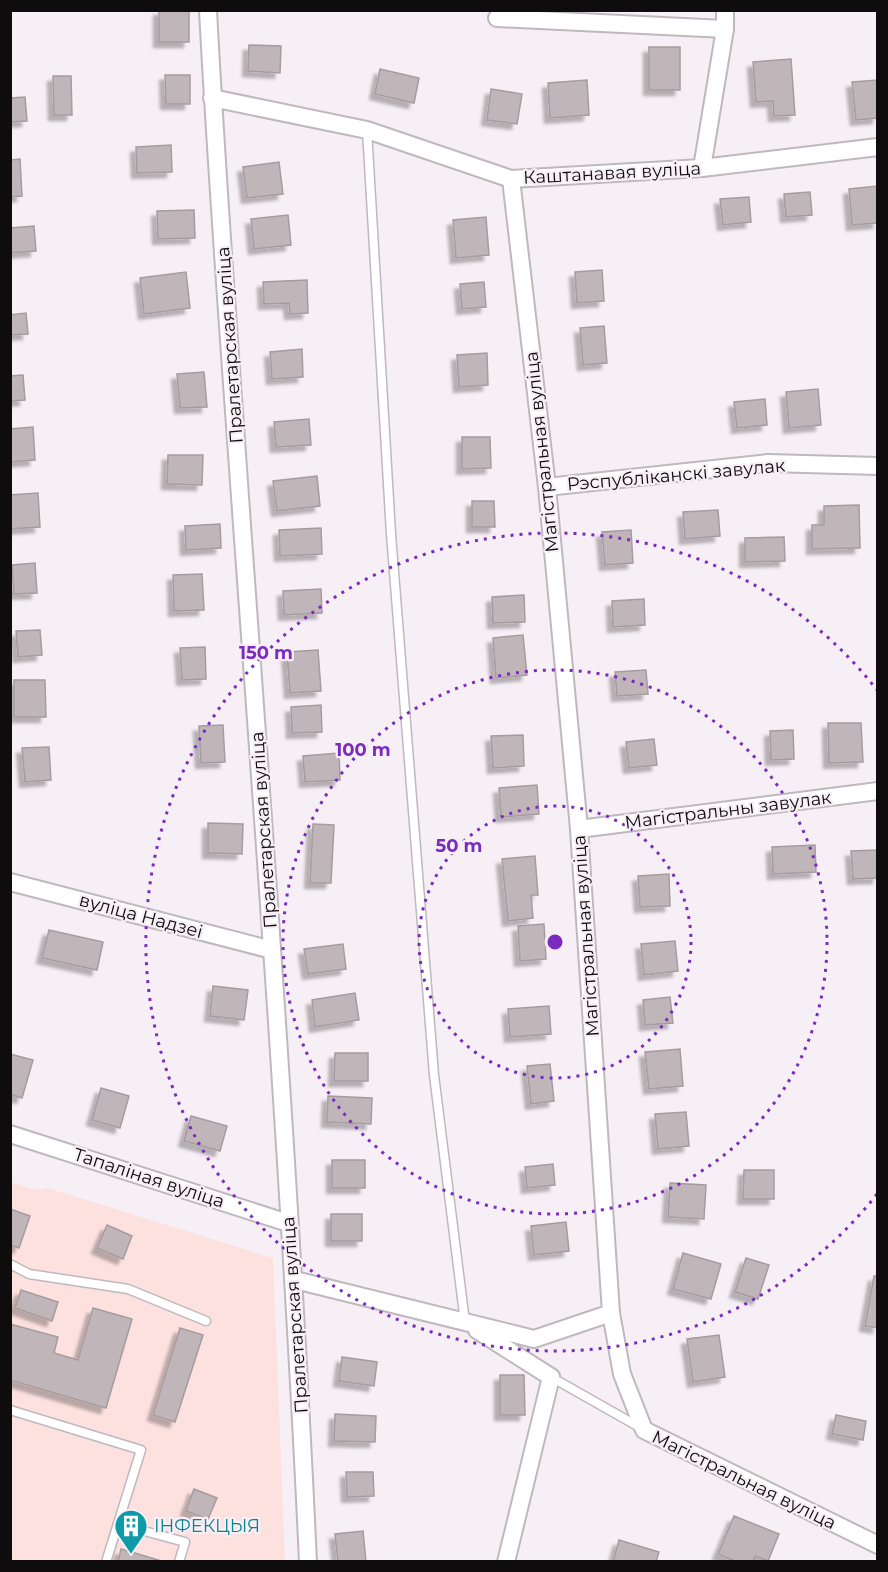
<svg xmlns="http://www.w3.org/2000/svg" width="888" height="1572" viewBox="0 0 888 1572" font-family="Montserrat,sans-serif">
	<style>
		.medical { fill: #fce1df }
		.building { fill: #c0b6b9; stroke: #a69c9f; stroke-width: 1.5; filter: url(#shadow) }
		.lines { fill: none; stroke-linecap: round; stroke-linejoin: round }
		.lane-casing { stroke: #bfb8be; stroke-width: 11 }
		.street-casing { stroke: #bfb8be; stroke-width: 20 }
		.lane { stroke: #fff; stroke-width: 8 }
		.street { stroke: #fff; stroke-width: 16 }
		.ring { fill: none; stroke: #7b2cbf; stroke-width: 3; stroke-dasharray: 3 6 }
		.labels { text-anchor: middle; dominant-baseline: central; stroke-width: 4.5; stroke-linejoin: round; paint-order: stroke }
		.street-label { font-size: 18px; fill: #0f0c0e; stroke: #f7eff6 }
		.culture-label { font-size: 18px; fill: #0d838f; stroke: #f7eff6; text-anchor: start }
		.centre { fill: #7b2cbf; stroke: #f7eff6; stroke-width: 3 }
		.ring-label { font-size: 18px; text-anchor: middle; font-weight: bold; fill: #7b2cbf; stroke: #f7eff6; stroke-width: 4.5; stroke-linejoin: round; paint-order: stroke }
	</style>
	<defs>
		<filter id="shadow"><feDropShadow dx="-5.5" dy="5.5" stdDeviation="1.5" flood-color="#0004"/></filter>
	</defs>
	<rect width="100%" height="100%" fill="#f7eff6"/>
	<polygon class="medical" points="11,1182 34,1190 48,1188 273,1258 285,1561 11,1562"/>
	<g class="building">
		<rect x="159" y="10" width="30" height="32"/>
		<polygon points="249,45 281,46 280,73 248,71"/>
		<rect x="649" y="47" width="31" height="43"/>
		<polygon points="791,59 795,115 774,116 773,101 756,102 753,62"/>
		<polygon points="380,69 419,78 414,103 375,94"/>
		<polygon points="165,75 190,75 190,104 166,104"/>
		<polygon points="53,76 71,76 72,115 54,115"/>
		<polygon points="587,80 589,115 550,118 548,83"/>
		<polygon points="878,80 878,118 856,120 852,82"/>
		<polygon points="491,89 522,94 517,124 487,120"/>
		<polygon points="25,97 27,121 10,122 10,98"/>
		<polygon points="171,145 172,172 137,173 136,147"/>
		<polygon points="20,159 22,196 10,197 10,160"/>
		<polygon points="279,162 283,194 247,198 243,167"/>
		<polygon points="878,186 878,223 852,225 849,189"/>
		<polygon points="810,192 812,215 786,217 784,194"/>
		<polygon points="749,197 751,222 723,225 720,199"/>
		<polygon points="194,210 195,238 158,239 157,211"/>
		<polygon points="288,215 291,245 254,249 251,219"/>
		<polygon points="486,217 489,255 456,258 453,220"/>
		<polygon points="34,226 36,251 10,253 10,228"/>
		<polygon points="602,270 604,301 577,303 575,272"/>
		<polygon points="186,272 190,308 144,314 140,278"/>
		<polygon points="307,280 308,313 290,314 289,303 264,304 263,282"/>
		<polygon points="484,282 486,307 462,309 460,284"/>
		<polygon points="26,313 28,334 10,335 10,315"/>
		<polygon points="604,326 607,363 583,365 580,328"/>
		<polygon points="302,349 303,377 272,379 270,352"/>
		<polygon points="487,353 488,385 459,387 457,355"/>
		<polygon points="204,372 207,407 180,408 177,374"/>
		<polygon points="23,375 25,400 10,401 10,376"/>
		<polygon points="818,389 821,425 789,428 786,392"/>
		<polygon points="765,399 767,425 737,428 734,402"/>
		<polygon points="309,419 311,445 276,447 274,422"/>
		<polygon points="33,427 35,460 10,462 10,429"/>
		<polygon points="462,437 490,437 491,468 462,469"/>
		<polygon points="168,455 203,455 202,485 167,484"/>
		<polygon points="317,476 320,506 277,511 273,481"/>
		<polygon points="38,493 40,527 10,529 10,495"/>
		<polygon points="472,501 494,501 495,527 472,527"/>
		<polygon points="859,505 860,548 812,549 812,525 824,525 824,506"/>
		<polygon points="718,510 720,536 685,539 683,512"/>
		<polygon points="220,524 221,548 186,550 185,526"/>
		<polygon points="321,528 322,554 280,556 279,530"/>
		<polygon points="631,530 633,563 605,565 602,532"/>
		<polygon points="784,537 785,561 745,562 745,538"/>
		<polygon points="35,563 37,593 14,594 12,565"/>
		<polygon points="202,574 204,610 174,611 173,575"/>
		<polygon points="321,589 322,613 284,615 283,591"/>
		<polygon points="524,595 525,622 493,623 492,597"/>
		<polygon points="644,599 645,625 613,627 612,601"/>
		<polygon points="40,630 42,655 18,657 16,631"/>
		<polygon points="523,635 527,675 496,678 493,638"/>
		<polygon points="205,647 206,679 182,680 180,648"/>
		<polygon points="318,650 321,691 290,693 287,652"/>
		<polygon points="646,670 648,694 617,696 615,672"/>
		<polygon points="14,680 45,680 46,717 14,717"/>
		<polygon points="321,705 322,732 292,733 291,707"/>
		<polygon points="828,723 861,723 863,762 829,763"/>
		<polygon points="223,725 225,762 201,763 199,726"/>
		<polygon points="793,730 794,759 771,760 770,731"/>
		<polygon points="523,735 524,766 493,768 491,736"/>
		<polygon points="654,739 657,765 629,768 626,742"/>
		<polygon points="49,747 51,780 25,782 22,748"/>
		<polygon points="339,753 340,780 305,782 303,756"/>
		<polygon points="537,785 539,814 501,817 499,788"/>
		<polygon points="208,823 243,824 242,854 208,853"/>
		<polygon points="313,824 334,825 331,883 310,883"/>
		<polygon points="815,845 816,872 773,874 772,847"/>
		<polygon points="878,850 878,878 853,879 851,851"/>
		<polygon points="535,856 538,895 531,895 533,918 508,921 502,859"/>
		<polygon points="669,874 670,906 640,907 638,876"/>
		<polygon points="544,924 546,959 520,961 518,926"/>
		<polygon points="49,930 103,942 97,970 42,958"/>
		<polygon points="675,941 678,971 644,975 641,944"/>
		<polygon points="343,944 346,969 308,974 304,949"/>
		<polygon points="213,986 248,990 244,1020 210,1016"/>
		<polygon points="355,993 359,1020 315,1027 312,1000"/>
		<polygon points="670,997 673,1023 645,1025 643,1000"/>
		<polygon points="549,1006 551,1034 510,1037 508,1009"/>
		<polygon points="680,1049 683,1086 649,1089 645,1052"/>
		<polygon points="335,1053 368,1053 368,1081 334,1081"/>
		<polygon points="10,1054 33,1060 22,1098 10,1094"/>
		<polygon points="550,1064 554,1101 531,1104 527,1066"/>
		<polygon points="101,1088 129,1096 120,1128 92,1120"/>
		<polygon points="328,1096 372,1098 371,1124 327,1122"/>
		<polygon points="686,1112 689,1146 658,1149 655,1114"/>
		<polygon points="191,1116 227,1126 220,1151 184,1141"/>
		<rect x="332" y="1160" width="33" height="28"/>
		<polygon points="553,1164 555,1185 527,1188 525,1167"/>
		<polygon points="744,1170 774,1170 774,1199 743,1199"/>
		<polygon points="670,1183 706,1185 704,1219 668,1217"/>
		<polygon points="10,1209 30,1216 19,1248 10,1245"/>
		<rect x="331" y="1214" width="31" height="27"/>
		<polygon points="566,1222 569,1251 534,1255 531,1226"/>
		<polygon points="107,1225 132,1236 123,1259 97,1248"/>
		<polygon points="683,1253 721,1264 711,1299 673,1289"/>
		<polygon points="746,1258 769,1265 758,1299 735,1292"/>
		<polygon points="874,1276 878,1276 878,1328 865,1326"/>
		<polygon points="21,1290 58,1302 52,1321 15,1308"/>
		<polygon points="93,1308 132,1319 106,1408 10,1380 10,1324 58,1337 54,1353 78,1360"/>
		<polygon points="180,1328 203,1335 175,1422 153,1415"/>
		<polygon points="719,1335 725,1377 693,1382 687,1339"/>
		<polygon points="342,1357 377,1362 374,1386 339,1381"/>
		<polygon points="500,1375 524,1375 525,1415 500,1415"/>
		<polygon points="335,1414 376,1416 375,1442 334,1441"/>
		<polygon points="836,1415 866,1421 863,1440 832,1434"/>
		<polygon points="346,1472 373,1472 374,1496 347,1497"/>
		<polygon points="194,1489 217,1498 208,1519 186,1511"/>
		<polygon points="734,1516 779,1534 768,1561 755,1556 753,1562 737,1562 718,1554"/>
		<polygon points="363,1531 366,1562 338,1562 335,1534"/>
		<polygon points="619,1540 659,1552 656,1562 613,1562"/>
		<polygon points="121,1549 165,1562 118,1562"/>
	</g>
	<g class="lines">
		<g class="lane-casing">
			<g id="lane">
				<polyline points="367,130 391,534 434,1075 465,1322"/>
				<polyline points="10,1264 29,1274 128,1289 206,1321"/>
				<polyline points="551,1377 641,1428"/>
				<polyline points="10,1410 141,1450 106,1562"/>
				<polyline points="118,1524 185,1542 179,1562"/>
			</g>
		</g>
		<g class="street-casing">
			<g id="street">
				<path d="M 208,10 C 217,182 230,353 242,525 C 267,870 292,1216 308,1562"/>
				<polyline points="497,18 725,29"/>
				<polyline points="212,98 367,130 511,179 702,168 878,147"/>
				<polyline points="702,168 725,29 725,10"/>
				<polyline points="511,179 547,487 579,829 611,1313 622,1374 644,1430 878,1545"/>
				<polyline points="547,487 768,463 878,466"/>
				<polyline points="579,829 878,791"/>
				<polyline points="10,882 272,950"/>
				<polyline points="10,1134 288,1223"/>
				<polyline points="295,1280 534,1339 611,1313"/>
				<polyline points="477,1330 551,1377 506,1562"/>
			</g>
		</g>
		<use href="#lane" class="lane"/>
		<use href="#street" class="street"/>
	</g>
	<g class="ring">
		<circle cx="555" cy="942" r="136"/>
		<circle cx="555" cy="942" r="272"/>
		<path d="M877 1194A409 409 0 1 1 877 690"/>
	</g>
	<defs>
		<g id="building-pin" transform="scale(1.725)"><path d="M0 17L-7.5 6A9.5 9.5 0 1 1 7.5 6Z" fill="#0f9aa8" stroke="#f7eff6"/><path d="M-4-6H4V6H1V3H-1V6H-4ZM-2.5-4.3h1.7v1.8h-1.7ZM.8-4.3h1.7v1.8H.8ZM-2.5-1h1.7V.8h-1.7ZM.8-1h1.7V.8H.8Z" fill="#fff"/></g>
	</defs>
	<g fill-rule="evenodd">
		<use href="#building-pin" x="131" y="1526"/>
	</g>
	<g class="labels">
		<g class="street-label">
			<text transform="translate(612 173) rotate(-3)">Каштанавая вуліца</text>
			<text transform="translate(230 345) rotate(-94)">Пралетарская вуліца</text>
			<text transform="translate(542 452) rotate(-96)">Магістральная вуліца</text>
			<text transform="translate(676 475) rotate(-5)">Рэспубліканскі завулак</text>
			<text transform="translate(728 810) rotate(-7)">Магістральны завулак</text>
			<text transform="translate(264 830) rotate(-94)">Пралетарская вуліца</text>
			<text transform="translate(141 916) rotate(15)">вуліца Надзеі</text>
			<text transform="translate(586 936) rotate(-94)">Магістральная вуліца</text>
			<text transform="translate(149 1178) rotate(18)">Тапаліная вуліца</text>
			<text transform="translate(295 1315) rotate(-94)">Пралетарская вуліца</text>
			<text transform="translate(744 1480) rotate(26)">Магістральная вуліца</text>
		</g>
		<g class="culture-label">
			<text x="154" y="1526">ІНФЕКЦЫЯ</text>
		</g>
	</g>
	<circle cx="555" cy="942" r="9" class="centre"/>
	<g class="ring-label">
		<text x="266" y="659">150 m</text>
		<text x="363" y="756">100 m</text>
		<text x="459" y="852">50 m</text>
	</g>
	<rect width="888" height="1572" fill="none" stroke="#0f0c0e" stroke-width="24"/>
</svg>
